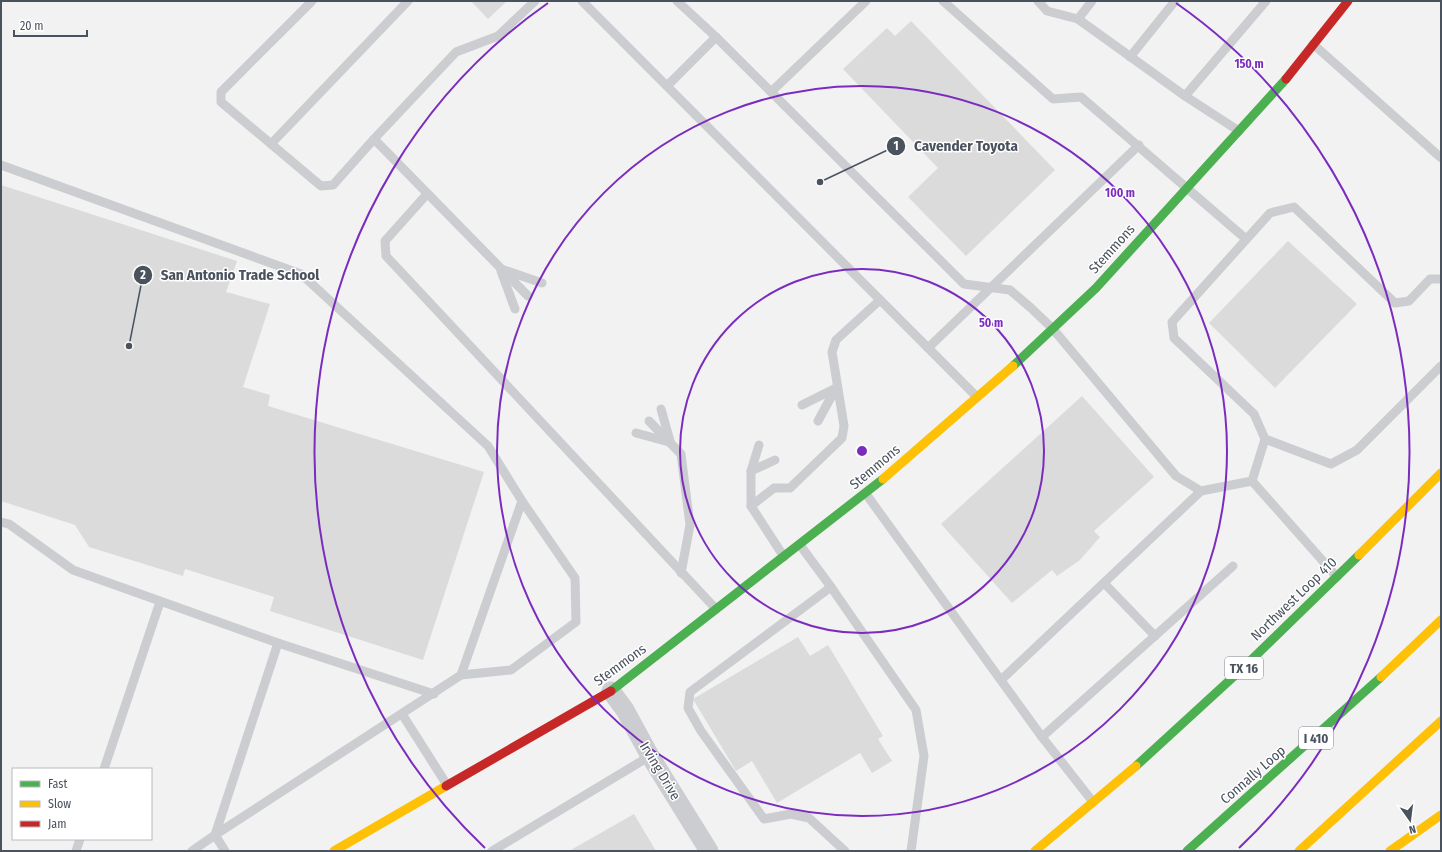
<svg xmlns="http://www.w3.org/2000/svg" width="1442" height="852" viewBox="0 0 1442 852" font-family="'Fira Sans Condensed',sans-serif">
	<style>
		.building { fill: #dbdbdc }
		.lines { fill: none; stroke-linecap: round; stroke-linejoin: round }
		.lane { stroke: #cccdd0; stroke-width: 9 }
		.street { stroke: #cccdd0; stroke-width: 19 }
		.fast { stroke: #4caf50; stroke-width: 9 }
		.slow { stroke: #ffc107; stroke-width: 9 }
		.jam { stroke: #c62828; stroke-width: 9 }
		.ring { fill: none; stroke: #7b2cbf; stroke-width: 2 }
		.labels { text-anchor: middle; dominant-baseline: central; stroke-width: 3; stroke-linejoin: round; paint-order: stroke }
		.shield { fill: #fff; stroke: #80868e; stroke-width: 1 }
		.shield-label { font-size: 13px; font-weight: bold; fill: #4a525e }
		.street-label { font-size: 14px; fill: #4a525e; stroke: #fff }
		.centre { fill: #7b2cbf; stroke: #fff; stroke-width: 2 }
		.ring-label { font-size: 12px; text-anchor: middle; font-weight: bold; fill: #7b2cbf; stroke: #fff; stroke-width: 3; stroke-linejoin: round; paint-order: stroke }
		.leader { fill: none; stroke: #4a525e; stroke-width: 1.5 }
		.callout-dot { fill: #4a525e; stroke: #fff; stroke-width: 1.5 }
		.mark-label { font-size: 12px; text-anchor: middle; font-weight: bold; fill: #fff }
		.callout-label { font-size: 15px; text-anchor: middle; font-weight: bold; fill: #4a525e; stroke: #fff; stroke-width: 3; stroke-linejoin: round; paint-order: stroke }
	</style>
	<rect width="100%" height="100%" fill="#f2f2f2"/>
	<g class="building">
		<polygon points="471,1 507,1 488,19"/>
		<polygon points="911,21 1055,170 966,256 908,197 938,168 843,69 887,28 895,36"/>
		<polygon points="1,185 237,261 226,292 270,304 243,387 270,395 268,406 484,472 423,660 270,611 274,597 185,569 183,576 89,547 75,525 1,501"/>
		<polygon points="1288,241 1357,304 1275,388 1209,323"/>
		<polygon points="1082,396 1154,477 1094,531 1100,537 1080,560 1057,576 1052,570 1012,603 941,524"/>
		<polygon points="798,637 810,656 828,645 883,736 878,739 892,761 872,773 860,753 777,803 752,761 736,771 693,699"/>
		<polygon points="634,814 656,851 569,851"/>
	</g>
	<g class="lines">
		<g class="lane">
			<polyline points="312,1 221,92 221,102 321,186 333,185 374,139"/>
			<polyline points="582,1 977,397"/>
			<polyline points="677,1 716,37 964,284 1010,290 1031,308 1053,329 1176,476 1201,491 1252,481"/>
			<polyline points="943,1 1053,99 1081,97 1246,239"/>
			<polyline points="1038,1 1047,11 1078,19"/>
			<polyline points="1092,1 1078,19 1185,96 1239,131"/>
			<polyline points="1313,44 1441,158"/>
			<polyline points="1130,57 1175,1"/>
			<polyline points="667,86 716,37"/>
			<polyline points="771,92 866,1"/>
			<polyline points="1185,96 1266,1"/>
			<polyline points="271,144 408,1"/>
			<polyline points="1,165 301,274 488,446 522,501 461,675 215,835 225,851"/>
			<polyline points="427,194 385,241 386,256 716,609"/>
			<polyline points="504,270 542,283"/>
			<polyline points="501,271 515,309"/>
			<polyline points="528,296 374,139 456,52 498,36 535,1"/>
			<polyline points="928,348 1139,145"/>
			<polyline points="802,405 836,388"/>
			<polyline points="661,409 670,441"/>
			<polyline points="649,421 681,454 690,525 681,573"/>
			<polyline points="818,421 836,388"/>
			<polyline points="636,433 669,442"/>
			<polyline points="1265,439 1331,464 1357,450 1441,366"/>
			<polyline points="759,445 751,471 751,506 784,557"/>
			<polyline points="751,471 775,460"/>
			<polyline points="866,494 1042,737 1093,802"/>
			<polyline points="751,506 774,488 790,488 842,438 844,426 832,352 836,340 880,300"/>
			<polyline points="1,522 9,524 73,570 278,643 434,694"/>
			<polyline points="800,545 831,587 916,710 924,756 911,851"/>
			<polyline points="1337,577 1252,481 1265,439 1254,414 1174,338 1172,322 1270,213 1294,207 1395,303 1409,301 1430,279 1441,279"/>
			<polyline points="1104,583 1155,636"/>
			<polyline points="831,587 690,692 688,708 701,731 764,819 791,814 809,818 845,851"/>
			<polyline points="461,675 511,670 576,622 575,578 522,501"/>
			<polyline points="1001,680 1201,491"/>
			<polyline points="402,714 447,785"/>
			<polyline points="1042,737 1233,566"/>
			<polyline points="104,769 160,602"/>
			<polyline points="76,851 80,839"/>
			<polyline points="192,851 215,835 278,643"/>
			<polyline points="492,851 650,756"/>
		</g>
		<polyline class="street" points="611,691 625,710 650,756 709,851"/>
		<g class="fast">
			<polyline points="1013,366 1096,288 1286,79"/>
			<polyline points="611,691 883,479"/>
			<polyline points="1136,766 1243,668 1359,555"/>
			<polyline points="1187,851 1381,677"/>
		</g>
		<g class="slow">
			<polyline points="883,479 1013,366"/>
			<polyline points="1359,555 1441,473"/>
			<polyline points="1381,677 1441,620"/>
			<polyline points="334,851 446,786"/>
			<polyline points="1035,851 1136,766"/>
			<polyline points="1299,851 1441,721"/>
			<polyline points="1390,851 1441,815"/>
		</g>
		<g class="jam">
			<polyline points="1286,79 1348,1"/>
			<polyline points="446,786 611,691"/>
		</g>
	</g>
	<g class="ring">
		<circle cx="862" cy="451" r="182"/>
		<circle cx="862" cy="451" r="365"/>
		<path d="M485 848A547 547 0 0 1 548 3M1176 3A547 547 0 0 1 1239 848"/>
	</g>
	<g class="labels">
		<g class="shield">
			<rect x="1225" y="657" width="38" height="22" rx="3"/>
			<rect x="1299" y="727" width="34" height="22" rx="3"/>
		</g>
		<g class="shield-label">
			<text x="1244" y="668">TX 16</text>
			<text x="1316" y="738">I 410</text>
		</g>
		<g class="street-label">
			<text transform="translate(1112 249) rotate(-48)">Stemmons</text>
			<text transform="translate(875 467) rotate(-40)">Stemmons</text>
			<text transform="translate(1294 599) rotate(-44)">Northwest Loop 410</text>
			<text transform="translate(620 665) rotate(-36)">Stemmons</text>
			<text transform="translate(660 771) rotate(59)">Irving Drive</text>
			<text transform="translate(1253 775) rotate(-41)">Connally Loop</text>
		</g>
	</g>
	<circle cx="862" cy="451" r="6" class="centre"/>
	<g class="ring-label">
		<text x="1249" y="68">150 m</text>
		<text x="1120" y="197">100 m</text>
		<text x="991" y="327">50 m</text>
	</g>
	<path class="leader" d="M820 182L896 146M129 346L143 275"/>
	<g class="callout-dot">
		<circle cx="820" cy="182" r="4"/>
		<circle cx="129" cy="346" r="4"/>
		<circle cx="896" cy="146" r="10"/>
		<circle cx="143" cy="275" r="10"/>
	</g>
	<g class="mark-label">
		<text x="896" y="150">1</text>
		<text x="143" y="279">2</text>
	</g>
	<g class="callout-label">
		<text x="966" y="151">Cavender Toyota</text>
		<text x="240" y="280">San Antonio Trade School</text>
	</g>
	<rect width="1442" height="852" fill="none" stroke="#4a525e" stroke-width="4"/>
	<rect x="12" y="768" width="140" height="72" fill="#ffffff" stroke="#b7babf"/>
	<rect x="20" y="781" width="20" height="6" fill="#4caf50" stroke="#b7babf"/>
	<text x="48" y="788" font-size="12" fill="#4a525e">Fast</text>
	<rect x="20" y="801" width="20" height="6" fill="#ffc107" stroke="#b7babf"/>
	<text x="48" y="808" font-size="12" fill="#4a525e">Slow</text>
	<rect x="20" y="821" width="20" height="6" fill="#c62828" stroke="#b7babf"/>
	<text x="48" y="828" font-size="12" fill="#4a525e">Jam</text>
	<g transform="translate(1410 820) rotate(166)" stroke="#ffffff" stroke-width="3" paint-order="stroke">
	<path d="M0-3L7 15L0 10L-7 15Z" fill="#4a525e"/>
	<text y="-6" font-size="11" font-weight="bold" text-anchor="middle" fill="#4a525e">N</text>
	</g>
	<path d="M14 30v6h73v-6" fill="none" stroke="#4a525e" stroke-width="2"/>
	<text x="20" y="30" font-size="12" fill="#4a525e" stroke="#ffffff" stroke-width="3" paint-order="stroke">20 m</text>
</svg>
